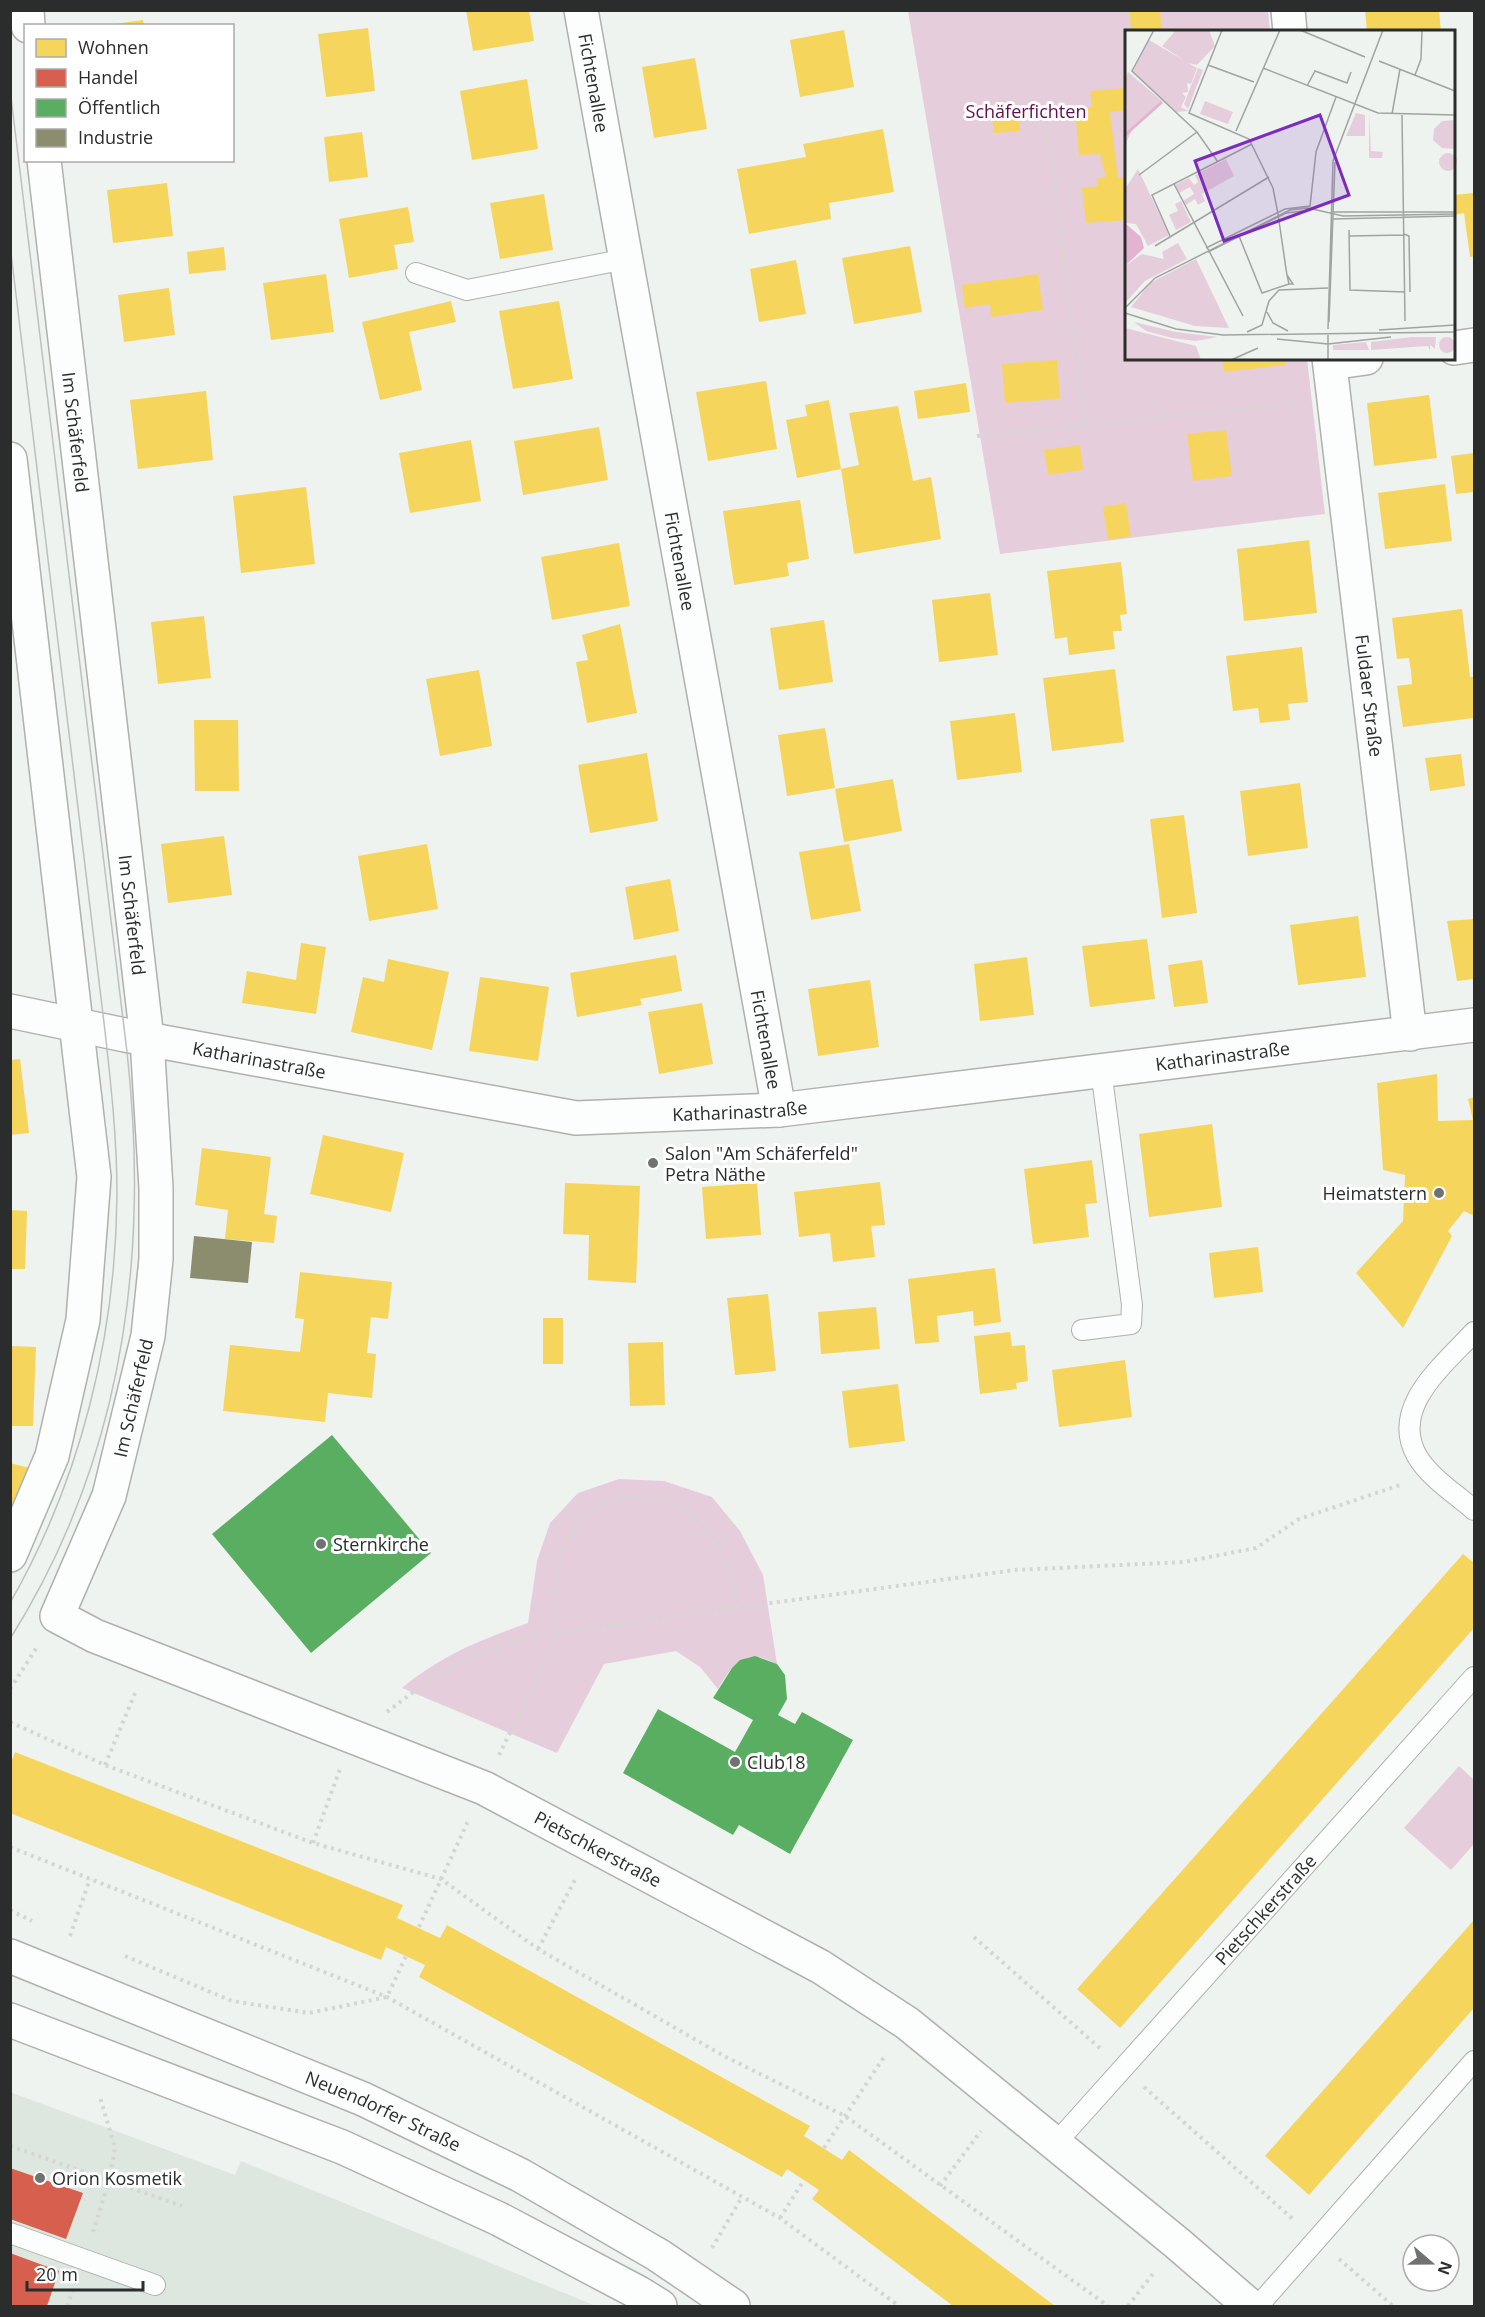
<svg xmlns="http://www.w3.org/2000/svg" width="1485" height="2317" viewBox="0 0 1485 2317" font-family="'Open Sans',sans-serif">
	<style>
		.built { fill: #dde7df }
		.green { fill: #e6cddb }
		.homes { fill: #f6d55c }
		.shops { fill: #d6604d }
		.public { fill: #5aae61 }
		.industry { fill: #8c8c6e }
		.lines { fill: none; stroke-linecap: round; stroke-linejoin: round }
		.lane-casing { stroke: #aeb1ae; stroke-width: 22 }
		.street-casing { stroke: #aeb1ae; stroke-width: 36 }
		.secondary-casing { stroke: #aeb1ae; stroke-width: 36 }
		.path { stroke: #d4d6d5; stroke-width: 4; stroke-dasharray: 3 4.5; stroke-linecap: butt }
		.lane { stroke: #fcfdfd; stroke-width: 20 }
		.street { stroke: #fcfdfd; stroke-width: 33 }
		.secondary { stroke: #fcfdfd; stroke-width: 33 }
		.tram { stroke: #bec0bf; stroke-width: 1.5 }
		.poi-dot { fill: #6f7270; stroke: #fff; stroke-width: 2 }
		.labels { text-anchor: middle; dominant-baseline: central; stroke-width: 6; stroke-linejoin: round; paint-order: stroke }
		.street-label { font-size: 18px; fill: #2a2d2b; stroke: #fff }
		.park-label { font-size: 18px; fill: #640f4b; stroke: #fff }
		.poi-label { font-size: 18px; fill: #2a2d2b; stroke: #fff; text-anchor: start }
		.inset-river { fill: none; stroke: #e4b3d1; stroke-width: 3 }
		.inset-road { fill: none; stroke: #a0a4a1; stroke-width: 1.5 }
		.view { fill: #7b2cbf; fill-opacity: 0.15; stroke: #7b2cbf; stroke-width: 3 }
		.inset-edge { fill: none; stroke: #2a2d2b; stroke-width: 3 }
	</style>
	<rect width="100%" height="100%" fill="#eef3ef"/>
	<polygon class="built" points="10,2092 235,2175 241,2161 596,2306 11,2306"/>
	<g class="green">
		<polygon points="908,11 1268,11 1270,31 1126,32 1126,358 1307,359 1325,514 1000,554"/>
		<path d="M 619,1479 L 664,1481 L 712,1497 L 740,1531 L 763,1575 L 777,1664 C 746,1647 733,1663 718,1689 L 700,1667 L 676,1651 L 604,1664 L 557,1753 L 402,1688 C 442,1655 480,1640 528,1623 L 537,1561 L 550,1523 L 578,1493 Z"/>
		<polygon points="1459,1766 1474,1780 1474,1844 1451,1870 1404,1828"/>
	</g>
	<g class="homes">
		<polygon points="466,10 529,10 534,41 473,51"/>
		<polygon points="1148,10 1160,10 1162,32 1131,32 1130,12"/>
		<polygon points="1365,10 1439,10 1441,32 1367,32"/>
		<polygon points="143,20 144,26 114,26 114,24"/>
		<polygon points="368,28 375,91 326,97 318,34"/>
		<polygon points="844,30 854,87 800,97 790,40"/>
		<polygon points="695,58 707,129 654,138 642,67"/>
		<polygon points="527,79 538,149 472,160 460,91"/>
		<polygon points="1126,88 1126,110 1110,112 1118,178 1126,177 1126,220 1086,223 1082,188 1098,186 1097,178 1106,177 1100,154 1079,155 1075,109 1092,107 1090,91"/>
		<polygon points="1017,105 1020,131 994,133 991,108"/>
		<polygon points="883,129 894,192 829,203 831,219 749,234 737,169 806,157 803,144"/>
		<polygon points="362,132 368,177 329,182 324,137"/>
		<polygon points="167,183 173,236 113,243 107,190"/>
		<polygon points="1474,193 1474,256 1470,257 1464,213 1454,215 1454,195"/>
		<polygon points="544,194 553,250 500,259 490,203"/>
		<polygon points="408,207 414,242 394,245 398,269 349,278 339,219"/>
		<polygon points="910,246 922,312 854,324 842,258"/>
		<polygon points="224,247 226,270 189,274 187,252"/>
		<polygon points="796,260 806,314 759,322 750,269"/>
		<polygon points="326,274 334,332 271,340 263,283"/>
		<polygon points="1038,274 1043,310 991,317 990,304 965,308 962,285"/>
		<polygon points="169,288 175,335 124,342 118,295"/>
		<polygon points="451,301 456,322 409,332 422,390 380,400 362,322"/>
		<polygon points="559,301 573,379 513,389 499,311"/>
		<polygon points="1222,358 1285,358 1286,365 1224,372"/>
		<polygon points="1057,360 1060,399 1005,403 1002,364"/>
		<polygon points="766,381 777,449 708,461 696,392"/>
		<polygon points="966,383 970,412 918,419 914,391"/>
		<polygon points="206,391 213,460 138,469 130,400"/>
		<polygon points="1429,395 1437,458 1374,466 1367,403"/>
		<polygon points="829,400 841,469 797,478 786,420 807,416 805,405"/>
		<polygon points="898,406 913,481 931,477 941,539 854,554 841,469 859,465 849,413"/>
		<polygon points="599,427 608,480 523,495 514,441"/>
		<polygon points="1226,430 1232,476 1193,481 1187,434"/>
		<polygon points="471,440 481,501 410,513 399,453"/>
		<polygon points="1080,445 1083,470 1048,475 1044,450"/>
		<polygon points="1474,453 1474,492 1456,494 1451,456"/>
		<polygon points="1445,484 1452,541 1385,549 1378,493"/>
		<polygon points="306,487 315,564 241,573 233,496"/>
		<polygon points="800,500 809,559 787,563 789,576 734,585 723,511"/>
		<polygon points="1126,503 1131,536 1108,540 1103,507"/>
		<polygon points="1309,540 1317,613 1244,621 1237,549"/>
		<polygon points="619,543 630,606 552,620 541,557"/>
		<polygon points="1121,562 1127,614 1120,615 1122,631 1113,631 1115,649 1069,655 1067,637 1055,639 1047,571"/>
		<polygon points="990,593 998,655 939,662 932,600"/>
		<polygon points="1462,609 1470,677 1474,677 1474,718 1403,727 1397,686 1412,684 1411,671 1409,658 1397,659 1392,618"/>
		<polygon points="204,616 211,678 158,684 151,622"/>
		<polygon points="824,620 833,682 779,690 770,628"/>
		<polygon points="620,624 637,713 587,723 576,662 588,660 582,635"/>
		<polygon points="1302,647 1308,702 1288,704 1290,720 1260,723 1258,708 1233,711 1226,656"/>
		<polygon points="1115,669 1124,742 1052,751 1043,678"/>
		<polygon points="479,670 492,746 440,756 426,679"/>
		<polygon points="1015,713 1022,772 957,780 950,721"/>
		<polygon points="194,720 238,720 239,791 195,791"/>
		<polygon points="825,728 835,788 787,796 778,735"/>
		<polygon points="647,753 658,821 590,833 578,765"/>
		<polygon points="1461,754 1465,786 1430,791 1425,758"/>
		<polygon points="893,779 902,831 844,842 835,789"/>
		<polygon points="1300,783 1308,848 1248,856 1240,791"/>
		<polygon points="1184,815 1197,913 1162,918 1150,819"/>
		<polygon points="224,836 232,895 168,903 161,844"/>
		<polygon points="427,844 438,909 369,921 358,856"/>
		<polygon points="849,844 861,911 811,920 799,852"/>
		<polygon points="670,879 679,931 634,940 625,887"/>
		<polygon points="1358,916 1366,977 1298,985 1290,925"/>
		<polygon points="1474,919 1474,979 1457,981 1447,921"/>
		<polygon points="1147,939 1155,999 1090,1007 1082,946"/>
		<polygon points="301,943 326,947 316,1014 242,1003 247,971 296,980"/>
		<polygon points="676,955 682,991 640,999 642,1005 577,1017 570,973"/>
		<polygon points="1027,957 1034,1015 980,1021 974,964"/>
		<polygon points="388,959 449,972 432,1050 351,1032 363,977 384,982"/>
		<polygon points="1202,960 1208,1003 1174,1007 1168,965"/>
		<polygon points="480,977 549,987 538,1061 469,1051"/>
		<polygon points="870,980 879,1047 818,1056 808,989"/>
		<polygon points="702,1003 713,1064 659,1074 648,1012"/>
		<polygon points="20,1059 29,1133 10,1135 10,1060"/>
		<polygon points="1437,1074 1438,1121 1473,1120 1468,1099 1474,1097 1474,1216 1464,1211 1448,1231 1452,1236 1403,1328 1356,1273 1403,1221 1405,1175 1383,1170 1377,1083"/>
		<polygon points="1212,1124 1222,1207 1149,1217 1139,1134"/>
		<polygon points="323,1135 404,1153 391,1212 310,1194"/>
		<polygon points="202,1148 271,1157 264,1214 277,1216 274,1243 225,1239 228,1210 195,1205"/>
		<polygon points="1092,1160 1097,1203 1085,1204 1089,1237 1033,1244 1024,1169"/>
		<polygon points="880,1182 885,1225 871,1226 875,1257 833,1262 830,1233 799,1237 794,1192"/>
		<polygon points="565,1183 640,1186 636,1283 588,1280 589,1235 563,1234"/>
		<polygon points="757,1183 761,1235 706,1239 702,1187"/>
		<polygon points="10,1210 27,1211 25,1269 10,1269"/>
		<polygon points="1258,1247 1263,1292 1214,1298 1209,1253"/>
		<polygon points="995,1268 1001,1322 974,1326 973,1311 937,1316 939,1342 915,1344 908,1279"/>
		<polygon points="300,1272 392,1282 388,1319 371,1317 367,1353 376,1354 372,1398 328,1393 325,1422 223,1411 230,1345 300,1352 304,1319 295,1318"/>
		<polygon points="768,1294 776,1371 735,1375 727,1298"/>
		<polygon points="876,1307 880,1349 821,1354 818,1312"/>
		<rect x="543" y="1318" width="20" height="46"/>
		<polygon points="1010,1332 1012,1346 1025,1345 1028,1381 1016,1383 1017,1389 980,1394 974,1336"/>
		<polygon points="663,1342 665,1405 630,1406 628,1343"/>
		<polygon points="10,1346 36,1347 33,1426 10,1426"/>
		<polygon points="1125,1360 1132,1417 1059,1427 1052,1370"/>
		<polygon points="898,1384 905,1441 849,1448 842,1391"/>
		<polygon points="10,1463 30,1468 10,1530"/>
		<polygon points="1463,1554 1474,1563 1474,1628 1120,2028 1077,1989"/>
		<polygon points="15,1752 403,1905 397,1918 440,1938 447,1925 810,2126 804,2136 842,2160 849,2150 1055,2306 953,2306 812,2199 819,2190 787,2169 782,2177 419,1977 425,1965 386,1947 381,1960 10,1813 10,1765"/>
		<polygon points="1474,1920 1474,2008 1309,2195 1265,2156"/>
	</g>
	<g class="shops">
		<polygon points="10,2168 83,2193 66,2239 10,2219"/>
		<polygon points="10,2253 59,2271 47,2306 10,2306"/>
	</g>
	<g class="public">
		<polygon points="332,1435 431,1553 311,1653 212,1534"/>
		<polygon points="755,1656 777,1664 785,1675 787,1699 778,1715 795,1724 802,1712 853,1740 790,1854 739,1825 733,1835 623,1773 658,1709 735,1752 753,1720 713,1698 732,1668 740,1660"/>
	</g>
	<polygon class="industry" points="194,1236 252,1242 248,1283 190,1278"/>
	<g class="lines">
		<g class="lane-casing">
			<g id="lane">
				<polyline points="416,273 467,290 626,259"/>
				<polyline points="1082,1330 1131,1324 1132,1305 1101,1070"/>
				<path d="M 1474,1332 C 1445,1364 1389,1407 1417,1456 C 1430,1478 1456,1494 1474,1510"/>
				<path id="s1" d="M 1055,2144 L 1474,1677"/>
				<polyline points="10,2233 155,2285"/>
				<polyline points="1258,2306 1474,2061"/>
			</g>
		</g>
		<g class="street-casing">
			<g id="street">
				<polyline points="27,10 28,26"/>
				<path id="s2" d="M 581,10 L 779,1110"/>
				<polyline points="1288,10 1290,32"/>
				<path id="s3" d="M 44,160 L 147,1039 L 156,1188 L 156,1259 L 148,1336 L 109,1496 L 57,1616 L 95,1636 L 484,1788 L 821,1967 L 907,2023 L 1177,2243 L 1250,2306"/>
				<polyline points="1454,348 1474,345"/>
				<path id="s4" d="M 1329,358 L 1410,1034"/>
				<polyline points="1330,363 1366,358"/>
				<polyline points="10,459 94,1177 83,1320 52,1456 10,1555"/>
				<path id="s5" d="M 10,1011 L 125,1035 L 576,1118 L 779,1110 L 1474,1025"/>
			</g>
		</g>
		<g class="secondary-casing">
			<g id="secondary">
				<path id="s6" d="M 10,1956 L 363,2099 L 520,2175 L 658,2255 L 733,2306"/>
				<polyline points="10,2020 342,2147 499,2219 639,2293 660,2306"/>
			</g>
		</g>
		<g class="path">
			<polyline points="1044,106 1085,425"/>
			<polyline points="977,436 1299,403"/>
			<polyline points="10,1689 37,1647"/>
			<polyline points="387,1712 432,1678 482,1652 535,1635 1015,1570 1184,1562 1256,1548 1299,1519 1400,1485"/>
			<polyline points="10,1722 105,1765 313,1843 441,1879 538,1949 724,2056 845,2116 1108,2306"/>
			<path d="M 499,1755 C 518,1716 540,1676 555,1636 C 559,1626 552,1614 553,1604 C 557,1543 582,1483 656,1500 C 712,1512 726,1559 741,1608"/>
			<polyline points="105,1765 136,1691"/>
			<polyline points="313,1843 340,1769"/>
			<polyline points="10,1847 387,1997 780,2218 899,2306"/>
			<polyline points="10,1910 32,1921"/>
			<polyline points="419,1927 469,1819"/>
			<polyline points="70,1936 90,1879"/>
			<polyline points="974,1937 1102,2050"/>
			<polyline points="538,1949 576,1878"/>
			<polyline points="125,1956 232,2001 309,2013 387,1997 406,1956"/>
			<polyline points="1144,2087 1295,2221"/>
			<polyline points="10,2146 182,2206"/>
			<polyline points="824,2148 886,2054"/>
			<polyline points="940,2186 981,2131"/>
			<polyline points="780,2218 804,2180"/>
			<polyline points="93,2232 109,2181 115,2148 100,2097"/>
			<polyline points="712,2248 742,2197"/>
			<polyline points="1339,2259 1393,2306"/>
			<polyline points="67,2306 74,2288"/>
			<polyline points="1128,2306 1155,2271"/>
		</g>
		<use href="#lane" class="lane"/>
		<use href="#street" class="street"/>
		<use href="#secondary" class="secondary"/>
		<g class="tram">
			<path d="M 10,89 L 127,1052 C 150,1258 122,1461 10,1639"/>
			<path d="M 10,245 L 105,1031 C 111,1085 117,1139 117,1194 C 116,1336 81,1479 10,1603"/>
		</g>
	</g>
	<g class="poi-dot">
		<circle cx="653" cy="1163" r="6"/>
		<circle cx="1439" cy="1193" r="6"/>
		<circle cx="321" cy="1544" r="6"/>
		<circle cx="735" cy="1762" r="6"/>
		<circle cx="40" cy="2178" r="6"/>
	</g>
	<g class="labels">
		<g class="street-label">
			<text stroke="none"><textPath href="#s2" startOffset="74">Fichtenallee</textPath></text>
			<text stroke="none"><textPath href="#s3" startOffset="274">Im Schäferfeld</textPath></text>
			<text stroke="none"><textPath href="#s2" startOffset="560">Fichtenallee</textPath></text>
			<text stroke="none"><textPath href="#s4" startOffset="340">Fuldaer Straße</textPath></text>
			<text stroke="none"><textPath href="#s3" startOffset="760">Im Schäferfeld</textPath></text>
			<text stroke="none"><textPath href="#s2" startOffset="1046">Fichtenallee</textPath></text>
			<text stroke="none"><textPath href="#s5" startOffset="1226">Katharinastraße</textPath></text>
			<text stroke="none"><textPath href="#s5" startOffset="254">Katharinastraße</textPath></text>
			<text stroke="none"><textPath href="#s5" startOffset="740">Katharinastraße</textPath></text>
			<text transform="translate(133 1398) rotate(-77)">Im Schäferfeld</text>
			<text stroke="none"><textPath href="#s3" startOffset="2068">Pietschkerstraße</textPath></text>
			<text stroke="none"><textPath href="#s1" startOffset="315">Pietschkerstraße</textPath></text>
			<text stroke="none"><textPath href="#s6" startOffset="404">Neuendorfer Straße</textPath></text>
		</g>
		<g class="park-label">
			<text x="1026" y="111">Schäferfichten</text>
		</g>
		<g class="poi-label">
			<text x="665" y="1153">Salon "Am Schäferfeld"<tspan x="665" dy="21">Petra Näthe</tspan></text>
			<text x="1427" y="1193" text-anchor="end">Heimatstern</text>
			<text x="333" y="1544">Sternkirche</text>
			<text x="747" y="1762">Club18</text>
			<text x="52" y="2178">Orion Kosmetik</text>
		</g>
	</g>
	<g transform="translate(1125 30)">
		<rect width="330" height="330" fill="#eef3ef"/>
		<path d="M 51,0 L 84,0 L 90,16 L 72,35 L 63,33 L 37,16 ZM 24,10 L 72,38 L 66,54 L 62,53 L 63,62 L 57,63 L 61,67 L 56,77 L 64,81 L 51,82 L 8,41 ZM 73,38 L 78,40 L 63,79 L 59,74 ZM 3,42 L 37,71 L 8,98 L 0,115 L 0,49 ZM 80,71 L 108,82 L 103,94 L 75,84 ZM 231,83 L 240,85 L 240,106 L 221,106 ZM 244,83 L 246,121 L 258,122 L 257,128 L 244,128 ZM 330,90 L 330,119 L 317,118 L 308,110 L 309,99 L 317,91 ZM314 132a9 9 0 1 1 18 0a9 9 0 1 1-18 0ZM 101,129 L 109,146 L 77,164 L 80,171 L 73,175 L 70,169 L 61,175 L 58,171 L 69,164 L 65,157 L 54,163 L 50,155 L 64,148 L 69,155 L 73,152 L 70,145 ZM 13,139 L 44,205 L 23,216 L 11,194 L 0,193 L 0,159 ZM 56,171 L 66,192 L 51,200 L 44,185 L 53,181 L 50,174 ZM 53,213 L 62,229 L 20,251 L 0,273 L 0,236 L 17,224 L 39,229 L 37,222 ZM 71,229 L 104,298 L 70,296 L 6,277 L 25,253 ZM 9,292 L 51,302 L 93,307 L 71,311 L 47,308 L 21,301 ZM 0,298 L 71,316 L 76,330 L 0,330 ZM314 315a8 8 0 1 1 16 0a8 8 0 1 1-16 0ZM 287,307 L 311,307 L 310,319 L 305,315 L 305,321 L 303,316 L 246,320 L 246,312 ZM 241,312 L 244,320 L 208,320 L 208,315 Z" fill="#e6cddb"/>
		<path d="M 0,193 L 16,207 L 19,218 L 0,236 Z" fill="#e4b3d1"/>
		<path class="inset-river" d="M 0,105 L 37,72"/>
		<path class="inset-road" d="M 29,0 L 7,41 L 72,102M 97,0 L 64,83 L 124,109 L 148,158 L 153,184 L 161,239 L 162,245 L 164,254 L 168,254 L 162,245M 175,0 L 240,27M 254,31 L 330,61M 83,35 L 129,52M 138,38 L 253,83 L 330,85M 290,45 L 296,29 L 297,0M 182,56 L 190,41 L 222,53 L 226,42M 267,84 L 275,39M 277,85 L 280,291M 111,101 L 155,0M 14,145 L 72,102 L 93,132M 49,154 L 118,286M 208,182 L 330,182M 208,189 L 330,186M 224,200 L 225,260 L 280,262M 279,204 L 284,206 L 285,262M 45,206 L 27,165 L 127,114M 114,206 L 137,263 L 164,254M 224,206 L 279,205M 30,216 L 144,147M 81,218 L 160,179 L 185,176 L 191,122 L 211,67M 83,222 L 161,183 L 186,180M 0,278 L 30,248 L 165,180 L 183,178 L 218,186 L 330,184M 142,282 L 148,293 L 163,301M 0,283 L 51,299 L 98,305 L 330,302M 204,292 L 210,132M 203,299 L 208,131 L 258,0M 254,300 L 330,295M 122,302 L 137,295 L 144,271 L 154,260 L 203,258M 203,305 L 203,330M 152,309 L 203,314 L 266,307M 106,330 L 133,318"/>
		<path class="view" d="M 195,85 L 224,165 L 99,211 L 70,131 Z"/>
		<rect width="330" height="330" class="inset-edge"/>
	</g>
	<rect width="1485" height="2317" fill="none" stroke="#2a2d2b" stroke-width="24"/>
	<rect x="24" y="24" width="210" height="138" fill="#ffffff" stroke="#aaabaa" stroke-width="1.5"/>
	<rect x="36" y="39" width="30" height="18" fill="#f6d55c" stroke="#aaabaa" stroke-width="1.5"/>
	<text x="78" y="54" font-size="18" fill="#2a2d2b">Wohnen</text>
	<rect x="36" y="69" width="30" height="18" fill="#d6604d" stroke="#aaabaa" stroke-width="1.5"/>
	<text x="78" y="84" font-size="18" fill="#2a2d2b">Handel</text>
	<rect x="36" y="99" width="30" height="18" fill="#5aae61" stroke="#aaabaa" stroke-width="1.5"/>
	<text x="78" y="114" font-size="18" fill="#2a2d2b">Öffentlich</text>
	<rect x="36" y="129" width="30" height="18" fill="#8c8c6e" stroke="#aaabaa" stroke-width="1.5"/>
	<text x="78" y="144" font-size="18" fill="#2a2d2b">Industrie</text>
	<g transform="translate(1431 2263) rotate(110)"><circle r="28" fill="#ffffff" stroke="#aaabaa" stroke-width="1.5"/>
	<path d="M0-4.5L10 22L0 15L-10 22Z" fill="#6f7270"/>
	<text y="-9" font-size="16" font-weight="bold" text-anchor="middle" fill="#2a2d2b">N</text>
	</g>
	<path d="M27 2281v9h116v-9" fill="none" stroke="#2a2d2b" stroke-width="3"/>
	<text x="36" y="2281" font-size="18" fill="#2a2d2b" stroke="#ffffff" stroke-width="4.5" paint-order="stroke">20 m</text>
</svg>
